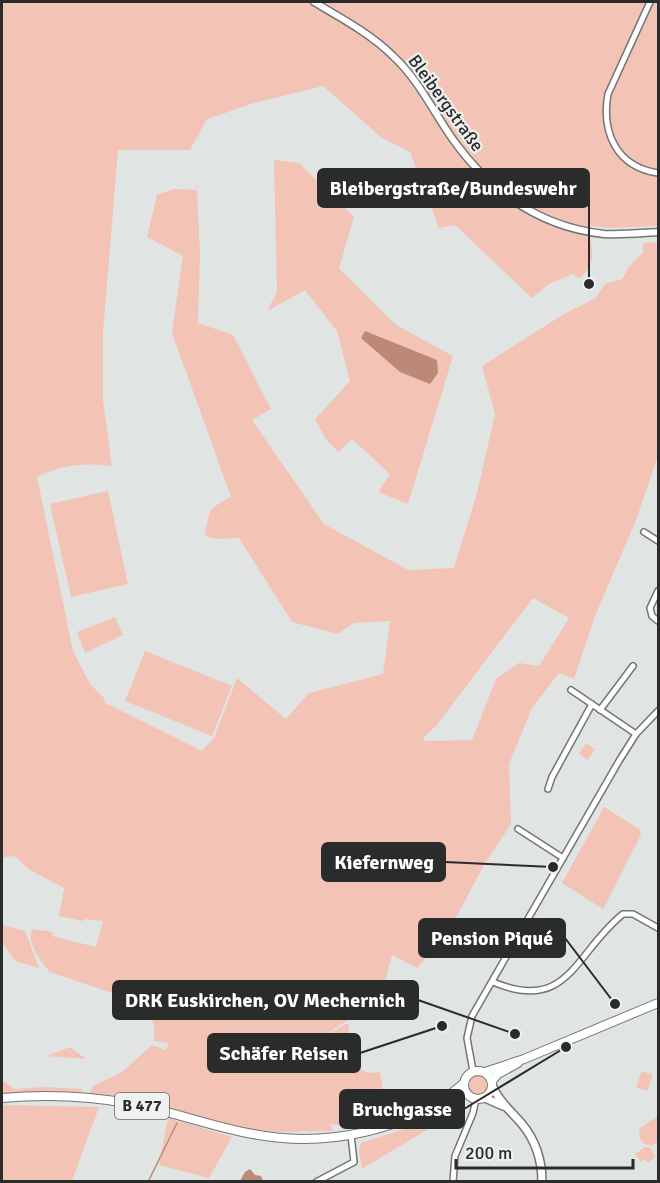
<svg xmlns="http://www.w3.org/2000/svg" width="660" height="1183" viewBox="0 0 660 1183" font-family="Signika,sans-serif">
	<style>
		.green { fill: #f3c4b6; fill-rule: evenodd }
		.water { fill: #bc8878 }
		.lines { fill: none; stroke-linecap: round; stroke-linejoin: round }
		.stream { stroke: #bc8878; stroke-width: 1.5 }
		.minor-casing { stroke: #737675; stroke-width: 8 }
		.tertiary-casing { stroke: #737675; stroke-width: 9 }
		.secondary-casing { stroke: #737675; stroke-width: 10 }
		.primary-casing { stroke: #737675; stroke-width: 10 }
		.minor { stroke: #fff; stroke-width: 5 }
		.tertiary { stroke: #fff; stroke-width: 6 }
		.secondary { stroke: #fff; stroke-width: 7 }
		.primary { stroke: #fff; stroke-width: 8 }
		.labels { text-anchor: middle; dominant-baseline: central; stroke-width: 4.5; stroke-linejoin: round; paint-order: stroke }
		.shield { fill: #eef1f0; stroke: #656666; stroke-width: 1.5 }
		.shield-label { font-size: 16px; font-weight: bold; fill: #2a2b2b }
		.street-label { font-size: 18px; fill: #2a2b2b; stroke: #eef1f0 }
		.leader { fill: none; stroke: #2a2b2b; stroke-width: 2 }
		.callout-dot { fill: #2a2b2b; stroke: #eef1f0; stroke-width: 2 }
		.callout { fill: #2a2b2b; stroke: #2a2b2b; stroke-width: 2 }
		.callout-label { font-size: 20px; text-anchor: middle; font-weight: bold; fill: #fff }
	</style>
	<rect width="100%" height="100%" fill="#e0e4e3"/>
	<g class="green">
		<path d="M 2,2 L 658,2 L 658,226 L 611,228 L 589,226 C 591,249 599,262 579,279 L 573,274 L 549,284 L 532,298 L 455,225 L 439,228 L 410,152 L 382,138 L 323,86 L 254,103 L 207,119 L 190,150 L 118,150 L 103,333 L 103,401 L 112,466 C 83,463 64,464 37,477 L 73,651 L 90,684 L 104,698 L 105,703 L 202,751 L 214,738 L 237,678 L 286,719 L 309,693 L 383,674 L 390,621 L 354,623 L 338,634 L 292,622 L 239,538 L 215,539 L 205,535 C 209,510 209,508 231,497 L 172,333 L 183,256 L 147,237 L 157,195 L 174,189 L 197,190 L 200,252 L 198,323 L 233,335 L 271,409 L 252,420 L 324,524 L 408,570 L 454,568 L 477,493 L 495,414 L 482,366 L 564,314 L 596,298 L 605,284 L 622,279 L 629,267 L 643,252 L 643,243 L 658,242 L 658,456 L 635,523 L 597,611 L 574,679 L 559,673 L 532,708 L 509,764 L 511,824 L 484,865 L 449,931 L 417,968 L 392,955 L 383,989 L 374,1002 L 321,1038 L 346,1024 L 349,1025 L 347,1068 L 352,1070 L 354,1067 L 368,1073 L 380,1072 L 385,1105 C 380,1120 350,1122 336,1125 L 331,1124 L 332,1131 L 276,1132 L 235,1128 L 139,1101 L 90,1093 L 93,1086 L 122,1072 L 152,1045 L 166,1050 L 169,1043 L 154,1041 L 154,1025 L 149,1013 L 169,994 L 162,995 L 145,1010 L 121,996 L 50,972 C 41,962 26,942 32,929 L 53,932 L 52,936 L 96,947 L 103,921 L 85,919 L 83,921 L 59,916 L 64,888 L 28,869 L 15,856 L 5,857 L 2,860 ZM 533,598 L 569,618 L 539,666 L 519,663 L 496,679 L 472,740 L 424,741 L 423,738 L 436,726 Z"/>
		<polygon points="274,160 299,163 354,217 339,268 396,325 453,356 408,504 378,492 390,474 352,439 338,452 326,439 315,419 350,381 337,331 305,290 267,311 277,292"/>
		<polygon points="108,491 128,584 71,597 50,504"/>
		<polygon points="115,617 123,635 85,653 77,632"/>
		<polygon points="145,651 232,686 212,736 125,701"/>
		<polygon points="586,743 595,749 588,760 579,754"/>
		<polygon points="604,807 639,829 641,835 603,909 562,883"/>
		<polygon points="2,920 3,925 25,931 39,968 15,961 2,942"/>
		<polygon points="70,1047 86,1059 47,1056"/>
		<polygon points="642,1071 653,1075 647,1091 636,1087"/>
		<circle cx="478" cy="1085" r="11"/>
		<polygon points="2,1082 5,1082 14,1089 45,1087 82,1089 82,1093 2,1094"/>
		<polygon points="7,1105 99,1107 72,1181 2,1181 2,1106"/>
		<polygon points="453,1105 460,1110 362,1169 359,1151 361,1143 401,1130"/>
		<polygon points="658,1116 658,1141 652,1146 644,1144 639,1137 640,1128"/>
		<polygon points="169,1118 232,1137 209,1178 159,1165 166,1126"/>
		<polygon points="645,1147 651,1148 655,1157 648,1163 645,1159 641,1162 635,1154"/>
	</g>
	<g class="water">
		<polygon points="365,331 437,360 438,373 430,384 400,372 361,338"/>
		<polygon points="250,1169 255,1175 261,1176 263,1181 240,1181 245,1172"/>
	</g>
	<g class="lines">
		<polyline class="stream" points="148,1182 177,1123"/>
		<g class="minor-casing">
			<g id="minor">
				<path d="M 650,2 L 608,94 C 601,133 617,167 658,173"/>
				<polyline points="644,532 658,541"/>
				<polyline points="658,591 650,608 652,616 658,621"/>
				<polyline points="571,690 636,734"/>
				<polyline points="600,710 633,666"/>
				<polyline points="548,789 552,777 592,704"/>
				<polyline points="518,829 563,858"/>
				<path d="M 493,982 C 569,1014 575,952 623,914 L 633,914 L 658,928"/>
				<polyline points="473,1071 467,1038 472,1016 619,761 636,734 658,711"/>
				<polyline points="316,1182 354,1162 351,1135"/>
				<polyline points="453,1182 455,1156 473,1113 476,1099"/>
			</g>
		</g>
		<g class="tertiary-casing">
			<path id="tertiary" d="M 314,2 C 341,18 371,34 393,56 C 419,80 434,113 454,141 C 491,192 540,227 604,234 C 622,235 641,233 658,232"/>
		</g>
		<g class="secondary-casing">
			<g id="secondary">
				<path d="M 493,1087 C 499,1102 512,1112 522,1124 C 536,1141 542,1160 542,1182"/>
				<polyline points="485,1098 503,1106"/>
			</g>
		</g>
		<g class="primary-casing">
			<g id="primary">
				<circle cx="478" cy="1085" r="14"/>
				<polyline points="485,1072 524,1059 658,1003"/>
				<polyline points="492,1081 498,1074 518,1063"/>
				<path d="M 2,1098 C 46,1094 90,1096 133,1104 C 174,1112 213,1127 253,1134 C 324,1148 408,1132 464,1083"/>
			</g>
		</g>
		<use href="#minor" class="minor"/>
		<use href="#tertiary" class="tertiary"/>
		<use href="#secondary" class="secondary"/>
		<use href="#primary" class="primary"/>
	</g>
	<g class="labels">
		<rect class="shield" x="115" y="1093" width="54" height="26" rx="4.5"/>
		<g class="shield-label">
			<text x="142" y="1106">B 477</text>
		</g>
		<g class="street-label">
			<text transform="translate(446 103) rotate(54)">Bleibergstraße</text>
		</g>
	</g>
	<path class="leader" d="M589 284L589 188M553 867L445 862M615 1004L565 938M515 1034L418 1000M442 1026L360 1053M566 1047L464 1109"/>
	<g class="callout-dot">
		<circle cx="589" cy="284" r="6"/>
		<circle cx="553" cy="867" r="6"/>
		<circle cx="615" cy="1004" r="6"/>
		<circle cx="515" cy="1034" r="6"/>
		<circle cx="442" cy="1026" r="6"/>
		<circle cx="566" cy="1047" r="6"/>
	</g>
	<g class="callout">
		<rect x="318" y="169" width="271" height="38" rx="6"/>
		<rect x="322" y="843" width="123" height="38" rx="6"/>
		<rect x="419" y="919" width="146" height="38" rx="6"/>
		<rect x="113" y="981" width="305" height="38" rx="6"/>
		<rect x="208" y="1034" width="152" height="38" rx="6"/>
		<rect x="340" y="1090" width="124" height="38" rx="6"/>
	</g>
	<g class="callout-label">
		<text x="453" y="195">Bleibergstraße/Bundeswehr</text>
		<text x="384" y="869">Kiefernweg</text>
		<text x="492" y="945">Pension Piqué</text>
		<text x="265" y="1007">DRK Euskirchen, OV Mechernich</text>
		<text x="284" y="1060">Schäfer Reisen</text>
		<text x="402" y="1116">Bruchgasse</text>
	</g>
	<rect width="660" height="1183" fill="none" stroke="#2a2b2b" stroke-width="6"/>
	<path d="M456 1159v9h177v-9" fill="none" stroke="#2a2b2b" stroke-width="3"/>
	<text x="465" y="1159" font-size="18" fill="#2a2b2b" stroke="#eef1f0" stroke-width="4.5" paint-order="stroke">200 m</text>
</svg>
